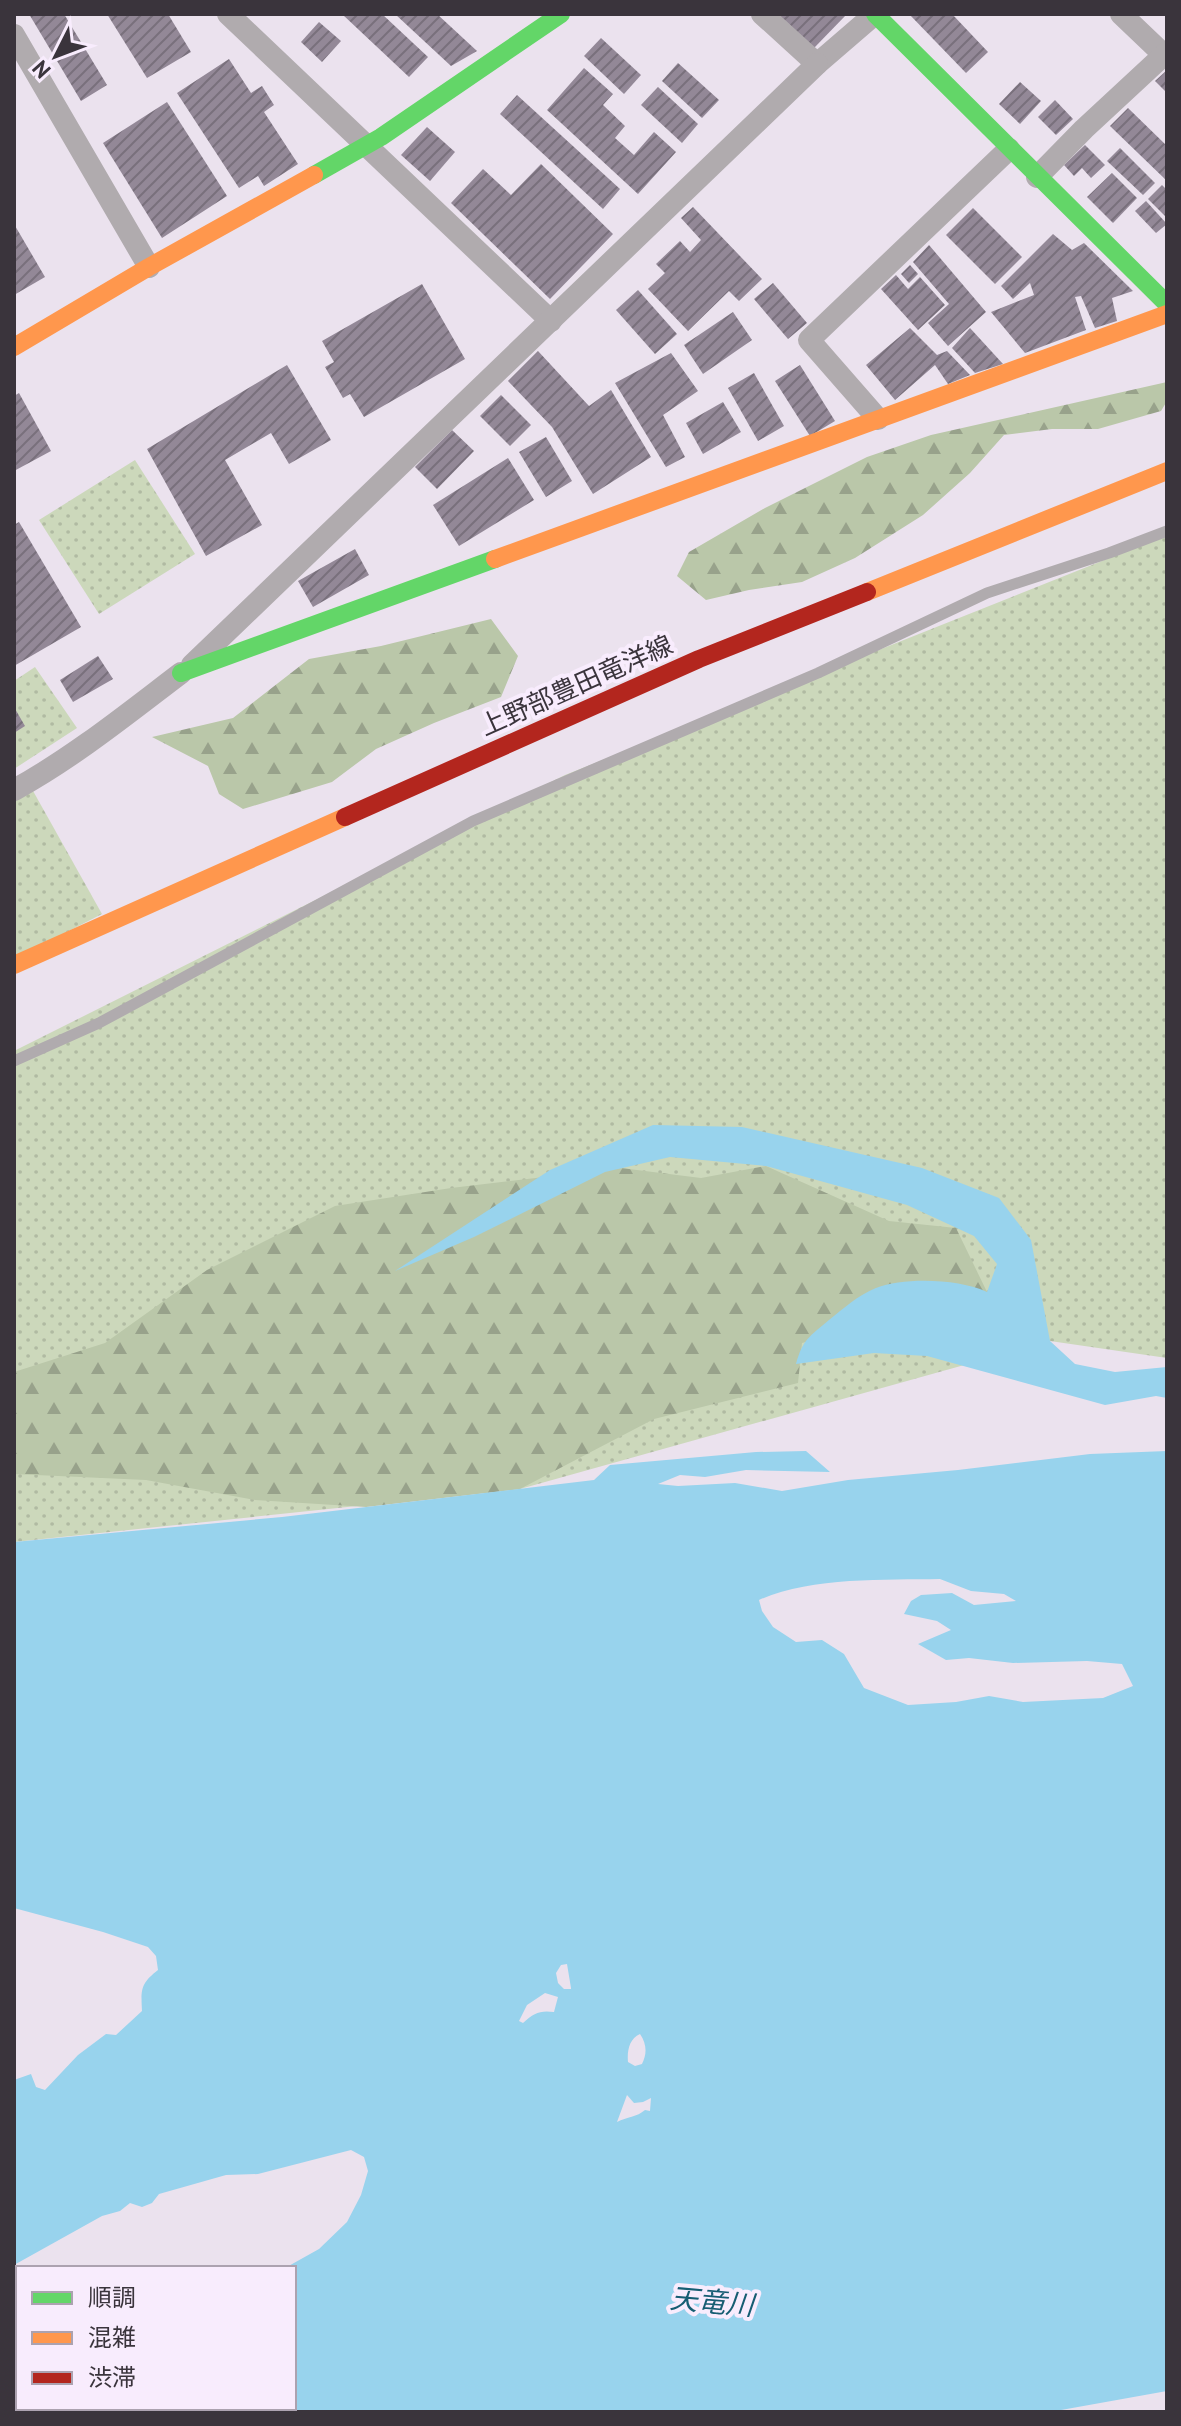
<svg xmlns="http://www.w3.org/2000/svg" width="1181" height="2426" viewBox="0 0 1181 2426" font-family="'PT Sans','Noto Sans JP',sans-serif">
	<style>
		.grass { fill: url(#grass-dots) }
		.forest { fill: url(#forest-firs) }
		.water { fill: #98d3ed; fill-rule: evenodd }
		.building { fill: url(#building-hatch) }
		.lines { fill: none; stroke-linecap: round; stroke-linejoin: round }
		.lane { stroke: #b0abae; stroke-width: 11 }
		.street { stroke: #b0abae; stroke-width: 22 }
		.fast { stroke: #63d668; stroke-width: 18 }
		.slow { stroke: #ff974d; stroke-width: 18 }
		.jam { stroke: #b3261e; stroke-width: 18 }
		.labels { text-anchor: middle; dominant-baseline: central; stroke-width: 8; stroke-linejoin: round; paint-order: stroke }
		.street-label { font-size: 26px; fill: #3a343c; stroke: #f8ecfd }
		.water-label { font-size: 28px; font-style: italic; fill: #165d73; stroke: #f8ecfd }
	</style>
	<defs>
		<pattern id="grass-dots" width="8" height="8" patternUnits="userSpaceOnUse" patternTransform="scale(2)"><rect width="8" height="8" fill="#ccd8bb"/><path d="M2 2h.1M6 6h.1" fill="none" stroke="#b0baa2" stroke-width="1.8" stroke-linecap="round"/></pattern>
		<pattern id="forest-firs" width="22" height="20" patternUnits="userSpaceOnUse" patternTransform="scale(2)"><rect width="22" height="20" fill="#bac7a9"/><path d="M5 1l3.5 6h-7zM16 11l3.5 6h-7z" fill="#98a28b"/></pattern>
		<pattern id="building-hatch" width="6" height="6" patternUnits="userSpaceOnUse" patternTransform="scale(2)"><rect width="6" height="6" fill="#938897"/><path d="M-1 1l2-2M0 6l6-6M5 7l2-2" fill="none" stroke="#79707c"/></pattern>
	</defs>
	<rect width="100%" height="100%" fill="#ebe2ee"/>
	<g class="grass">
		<polygon points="135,460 195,554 99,614 39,520"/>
		<polygon points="1167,535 1167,1358 1050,1341 520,1489 14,1542 14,1051 565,775"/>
		<polygon points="35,667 77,728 14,769 14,681"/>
		<polygon points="28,782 102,914 14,959 14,791"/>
	</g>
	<g class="forest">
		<polygon points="1167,382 1167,401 1161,411 1098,429 1052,429 1004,435 970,473 923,515 855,558 802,582 749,590 706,600 677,576 689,552 765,508 867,457 931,435"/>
		<polygon points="491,619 518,656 501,697 434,723 376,749 332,782 243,809 219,794 208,766 152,737 233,718 309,659 381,646"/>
		<polygon points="766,1166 889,1221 956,1228 987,1292 802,1343 798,1383 654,1419 520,1489 366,1507 255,1500 146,1480 14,1474 14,1372 105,1343 207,1270 335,1206 451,1188 621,1168 701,1178"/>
	</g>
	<g class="water">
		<path d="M 653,1125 L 742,1127 L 922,1168 L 999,1198 L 1031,1240 L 1050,1341 L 1075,1364 L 1115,1372 L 1167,1367 L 1167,1398 L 1156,1396 L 1105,1405 L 927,1356 L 874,1353 L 796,1364 C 803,1339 809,1337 829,1320 C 843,1309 858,1295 876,1288 C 905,1277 959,1279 987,1292 L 997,1264 L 974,1236 L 907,1205 L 766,1166 L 670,1157 L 605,1172 L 474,1237 L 395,1271 L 550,1170 Z"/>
		<path d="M 806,1451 L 830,1472 L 746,1470 L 705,1477 L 680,1475 L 658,1484 L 678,1486 L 735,1483 L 782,1491 L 848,1480 L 958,1470 L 1090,1454 L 1167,1451 L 1167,2391 L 1050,2412 L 88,2412 L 94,2408 L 294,2408 L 294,2268 L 285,2268 L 319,2249 L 347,2222 L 361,2195 L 368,2171 L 364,2157 L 351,2150 L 258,2174 L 226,2175 L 159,2194 L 152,2203 L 142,2207 L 130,2203 L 120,2211 L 102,2216 L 14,2265 L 14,2080 L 31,2074 L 36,2087 L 45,2090 L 78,2055 L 106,2034 L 116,2035 L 142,2011 C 141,1990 140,1984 158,1970 L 156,1956 L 148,1947 L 103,1932 L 14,1908 L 14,1542 L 282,1517 L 594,1480 L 610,1465 L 756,1452 ZM 940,1579 L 971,1591 L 1004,1594 L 1016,1601 L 974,1605 L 952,1593 L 921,1595 L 911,1601 L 904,1614 L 937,1621 L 951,1630 L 918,1644 L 946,1660 L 969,1658 L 1013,1663 L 1087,1661 L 1122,1664 L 1133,1686 L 1103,1698 L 1023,1702 L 989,1696 L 956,1702 L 908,1705 L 864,1688 L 844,1654 L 822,1640 L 796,1642 L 773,1627 L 762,1611 L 759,1600 C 809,1577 885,1580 940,1579 ZM 567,1964 L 571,1988 L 571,1989 L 564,1989 L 558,1983 L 556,1973 L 561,1965 ZM 545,1993 L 558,1997 L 554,2012 C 540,2010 534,2013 523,2023 L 519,2021 L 527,2005 ZM 640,2034 C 647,2044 647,2054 642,2064 L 635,2066 L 628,2062 C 627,2051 629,2039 640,2034 ZM 627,2095 L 634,2103 L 643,2102 L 651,2098 L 650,2111 L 645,2110 C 637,2117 627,2117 617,2122 Z"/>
	</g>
	<g class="building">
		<polygon points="29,14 64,14 107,85 81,101"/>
		<polygon points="107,14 168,14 191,52 147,78"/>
		<polygon points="342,14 382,14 428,57 409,77"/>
		<polygon points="395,14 437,14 477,51 451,66"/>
		<polygon points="778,14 847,14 814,48"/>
		<polygon points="909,14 952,14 988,52 966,73"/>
		<polygon points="319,22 341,41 322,62 301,42"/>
		<polygon points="601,38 641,75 624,94 584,56"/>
		<polygon points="229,59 251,93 262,86 274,105 264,112 298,164 264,186 258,176 239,188 177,93"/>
		<polygon points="678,63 719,100 702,118 662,81"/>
		<polygon points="584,68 613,94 603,105 625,126 615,138 634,155 654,132 676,152 638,194 547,110"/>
		<polygon points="1167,70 1167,93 1155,81"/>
		<polygon points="1020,82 1041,101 1020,124 999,104"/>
		<polygon points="658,87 698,124 682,143 641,105"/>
		<polygon points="517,95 620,189 603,209 500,114"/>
		<polygon points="1055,100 1073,119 1056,135 1038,117"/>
		<polygon points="167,102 227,196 162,238 103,143"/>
		<polygon points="1128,108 1167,146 1167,181 1110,126"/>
		<polygon points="427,127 455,152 430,181 401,155"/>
		<polygon points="1085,145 1105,165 1091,178 1082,168 1074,176 1064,165"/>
		<polygon points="1120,148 1155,183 1143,195 1107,161"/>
		<polygon points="541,164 613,234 550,299 451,203 483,169 511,195"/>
		<polygon points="1112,173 1137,198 1113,223 1087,197"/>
		<polygon points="1162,185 1167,190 1167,218 1148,199"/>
		<polygon points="1146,201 1167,224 1156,233 1135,211"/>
		<polygon points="693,207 762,279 739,301 729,291 688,331 648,289 665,273 656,264 680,241 690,252 701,240 681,218"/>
		<polygon points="973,208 1022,257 995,284 946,235"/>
		<polygon points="14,224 45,277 14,295"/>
		<polygon points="1053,234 1072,250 1084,243 1133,291 1112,298 1117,321 1095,328 1081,296 1075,297 1086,330 1025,353 991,312 1034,295 1030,283 1013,299 1001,286"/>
		<polygon points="929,245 986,312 948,346 928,323 949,304 913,262"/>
		<polygon points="910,265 918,274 909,283 901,274"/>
		<polygon points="896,275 908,289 920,277 945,305 918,330 881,289"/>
		<polygon points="773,283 807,323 788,339 754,299"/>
		<polygon points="422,284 465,359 364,417 350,394 343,398 325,367 334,362 322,341"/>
		<polygon points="638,290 677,334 655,354 616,310"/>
		<polygon points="733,312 752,340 703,374 684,345"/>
		<polygon points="910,328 937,355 947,351 970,375 948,384 935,365 895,400 866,365"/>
		<polygon points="970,328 1003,364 975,373 952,348"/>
		<polygon points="538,351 589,406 611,390 651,457 593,494 552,427 508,381"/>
		<polygon points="671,353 698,391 663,415 685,457 666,467 615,383"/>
		<polygon points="287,365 331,440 289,464 271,433 225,460 262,525 206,556 147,449"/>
		<polygon points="800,365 835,421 810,436 775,381"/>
		<polygon points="754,373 784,426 758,441 728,388"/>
		<polygon points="19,393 51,451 14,471 14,396"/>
		<polygon points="501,395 531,425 510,446 480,416"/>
		<polygon points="723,402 741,432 703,454 686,423"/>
		<polygon points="452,430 474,451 437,489 415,467"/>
		<polygon points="546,437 572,481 546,497 519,452"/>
		<polygon points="508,458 534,500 459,546 433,505"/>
		<polygon points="19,522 81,627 14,666 14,525"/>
		<polygon points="355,549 369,575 313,607 298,581"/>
		<polygon points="98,656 113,679 73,702 60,680"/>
		<polygon points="14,707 25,726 14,733"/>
	</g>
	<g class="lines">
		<polyline class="lane" points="14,1061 99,1023 473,821 818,673 987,593 1109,553 1167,531"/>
		<g class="street">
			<polyline points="228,14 551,321"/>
			<polyline points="762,14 817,64 875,14"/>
			<polyline points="1121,14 1164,55"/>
			<polyline points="14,35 149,267"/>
			<polyline points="1037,177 1084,129 1167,52"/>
			<polyline points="878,419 809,340 1009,149"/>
			<polyline points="192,665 817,64"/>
			<path d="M 14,790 C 74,757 127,714 181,673"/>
		</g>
		<g class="fast">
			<polyline points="875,14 1167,304"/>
			<polyline points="314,175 381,137 561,14"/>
			<polyline points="181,673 495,559"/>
		</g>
		<g class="slow">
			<polyline points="14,347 149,267 314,175"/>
			<polyline points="495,559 1167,314"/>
			<polyline points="867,592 1167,471"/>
			<polyline points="14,965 345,817"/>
		</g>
		<polyline class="jam" points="345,817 699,659 867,592"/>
	</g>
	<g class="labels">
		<g class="street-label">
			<text transform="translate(576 685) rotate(-24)">上野部豊田竜洋線</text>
		</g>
		<g class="water-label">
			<text transform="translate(712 2301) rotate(5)">天竜川</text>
		</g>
	</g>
	<rect width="1181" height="2426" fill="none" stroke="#3a343c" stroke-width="32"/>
	<rect x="16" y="2266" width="280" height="144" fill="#f8ecfd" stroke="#aca2b0" stroke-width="2"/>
	<rect x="32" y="2292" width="40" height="12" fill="#63d668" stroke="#aca2b0" stroke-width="2"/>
	<text x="88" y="2306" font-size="24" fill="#3a343c">順調</text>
	<rect x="32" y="2332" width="40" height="12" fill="#ff974d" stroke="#aca2b0" stroke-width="2"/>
	<text x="88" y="2346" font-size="24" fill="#3a343c">混雑</text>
	<rect x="32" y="2372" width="40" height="12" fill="#b3261e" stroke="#aca2b0" stroke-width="2"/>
	<text x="88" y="2386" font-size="24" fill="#3a343c">渋滞</text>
	<g transform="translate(56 56) rotate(228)" stroke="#f8ecfd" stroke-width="6" paint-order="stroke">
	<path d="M0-6L14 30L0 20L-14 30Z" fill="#3a343c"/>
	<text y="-12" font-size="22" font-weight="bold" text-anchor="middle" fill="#3a343c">N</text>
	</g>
</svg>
